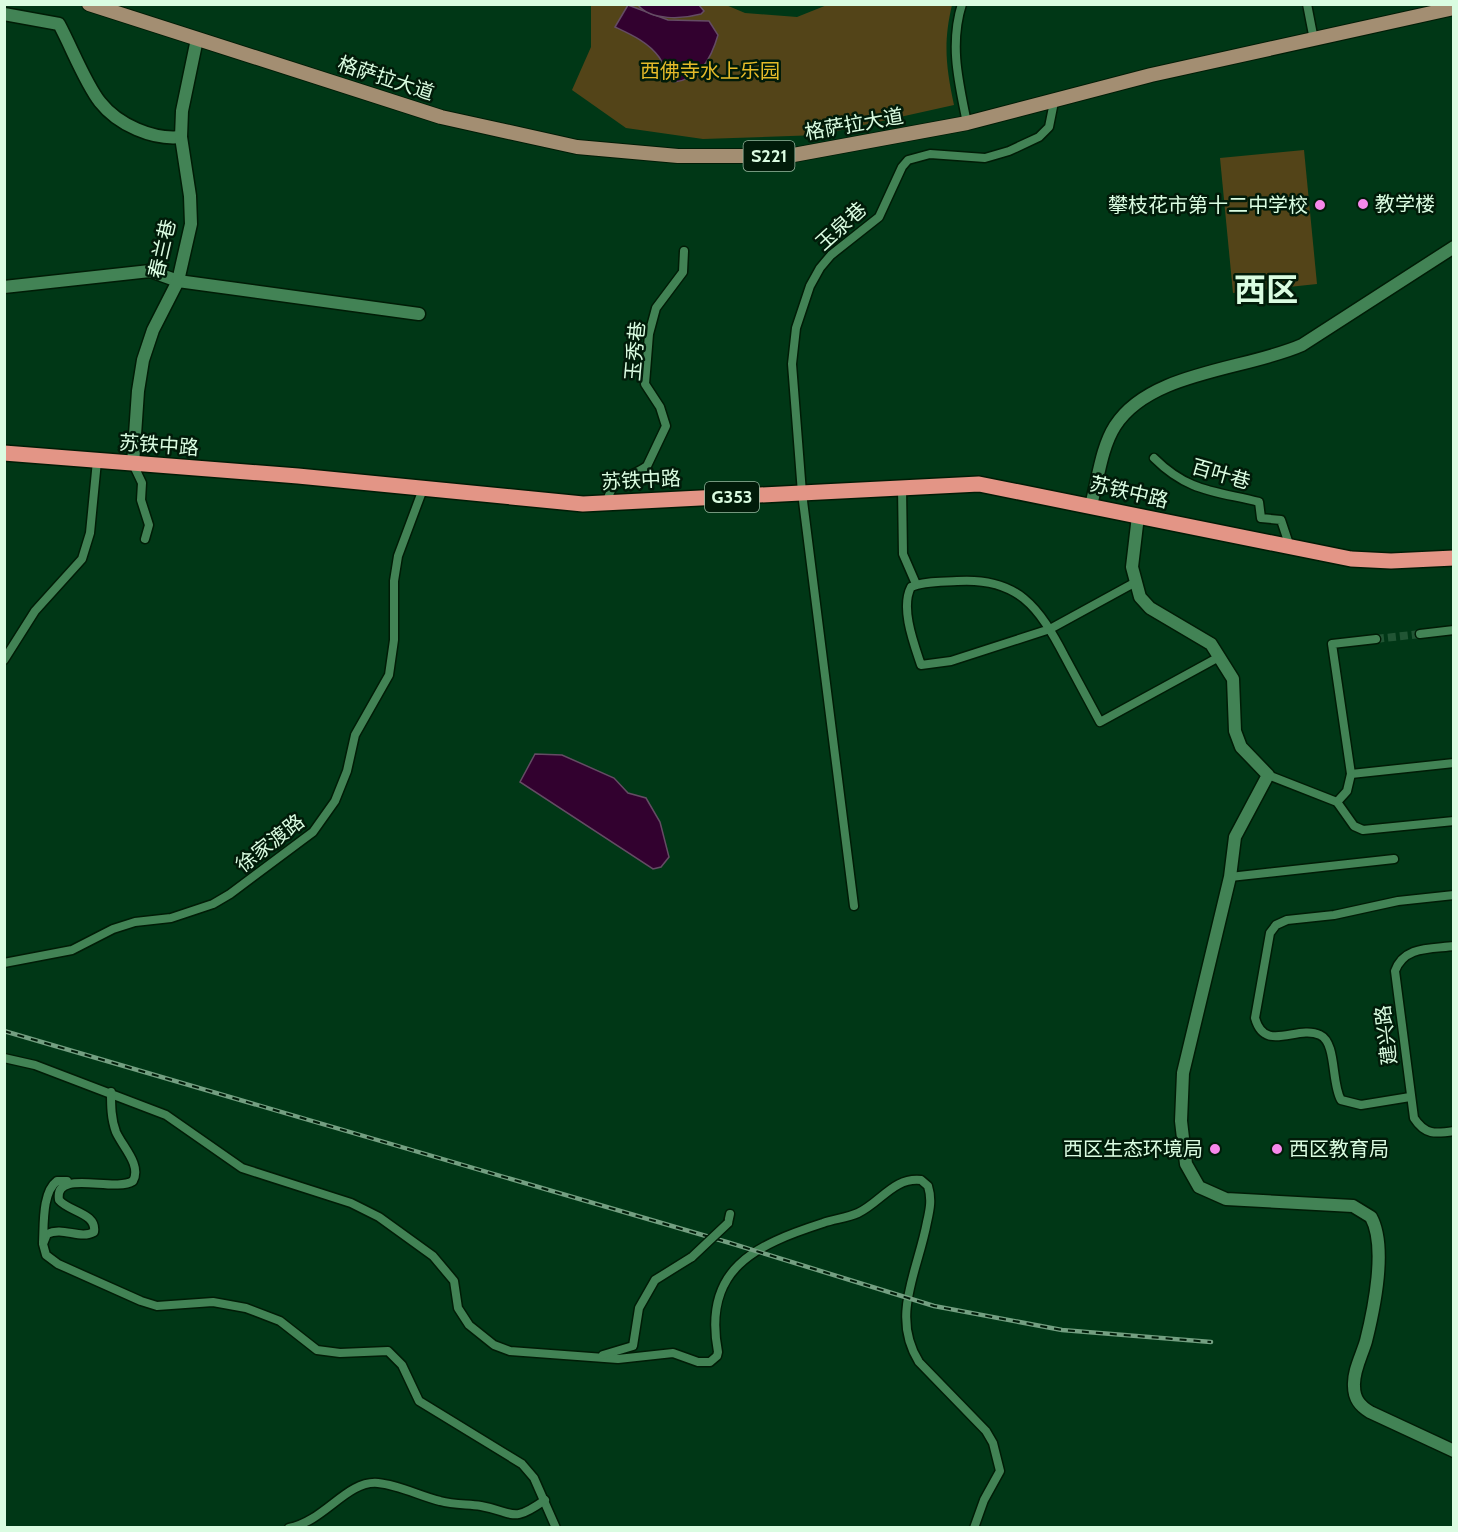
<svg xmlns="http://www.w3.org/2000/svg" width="1458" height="1532" viewBox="0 0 1458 1532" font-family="Cabin,'Noto Sans SC',sans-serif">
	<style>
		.green { fill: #534418 }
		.water { fill: #32012f; stroke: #644c64; stroke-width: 1.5 }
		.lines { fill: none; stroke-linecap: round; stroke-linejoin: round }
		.street-tunnel { stroke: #215534; stroke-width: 8; stroke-dasharray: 8 4; stroke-linecap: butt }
		.street-casing { stroke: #001c06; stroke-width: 11 }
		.secondary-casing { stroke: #001c06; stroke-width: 15 }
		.primary-casing { stroke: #001c06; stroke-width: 16 }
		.highway-casing { stroke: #001c06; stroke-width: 18 }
		.street { stroke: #428355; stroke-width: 8 }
		.secondary { stroke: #428355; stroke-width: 12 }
		.primary { stroke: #a38e72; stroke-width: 14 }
		.highway { stroke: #e39586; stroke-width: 15 }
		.rail-casing { stroke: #739f81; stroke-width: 4.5 }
		.rail { stroke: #011b09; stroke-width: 2; stroke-dasharray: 7; stroke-linecap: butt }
		.street-bridge-casing { stroke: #001c06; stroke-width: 11; stroke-linecap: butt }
		.street-bridge { stroke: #428355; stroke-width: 8 }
		.poi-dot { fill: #f788eb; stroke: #011b09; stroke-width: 2 }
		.labels { text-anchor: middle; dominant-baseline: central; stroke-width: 5; stroke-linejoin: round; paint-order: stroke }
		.shield { fill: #011b09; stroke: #99b8a0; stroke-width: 1.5 }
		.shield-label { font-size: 18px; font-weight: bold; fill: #dafce1 }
		.park-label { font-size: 20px; fill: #e5bb29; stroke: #011b09 }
		.street-label { font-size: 20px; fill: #dafce1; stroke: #011b09 }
		.poi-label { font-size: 20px; fill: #dafce1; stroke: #011b09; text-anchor: start }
		.town-label { font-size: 32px; font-weight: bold; fill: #dafce1; stroke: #011b09 }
	</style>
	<rect width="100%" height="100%" fill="#003716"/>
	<g class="green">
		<path d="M 591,5 L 726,5 L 745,13 L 797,17 L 827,5 L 952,5 C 943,43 946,67 954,105 L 819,135 L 703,139 L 626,128 L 572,90 L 591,47 Z"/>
		<polygon points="1304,150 1317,284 1233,293 1220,158"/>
	</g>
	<g class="water">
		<path d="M 628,5 L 668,20 L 709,21 L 718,35 C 711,59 700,79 674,82 C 667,76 665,66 659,57 C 648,42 632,35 615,27 Z"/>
		<path d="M 638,5 L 699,5 L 704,11 L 701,14 C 683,19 651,21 638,5 Z"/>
		<polygon points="535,754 562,755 614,778 628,793 646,798 660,822 669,857 661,867 653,869 520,782"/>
	</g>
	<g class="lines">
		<polyline class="street-tunnel" points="1376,639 1420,634"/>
		<g class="street-casing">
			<g id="street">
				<path d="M 962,4 C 949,45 959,83 967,123"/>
				<polyline points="1307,4 1314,40"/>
				<path d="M 1154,458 C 1188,492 1215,491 1259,502 L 1261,518 L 1281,520 L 1290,547"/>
				<polyline points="133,464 142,483 141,500 149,525 145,539"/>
				<polyline points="902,488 903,554 916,584"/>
				<path d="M 607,503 C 612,475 628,480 647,466 L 666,426 L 660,407 L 645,384 L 649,334 L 656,308 L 683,272 L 684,251"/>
				<path d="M 1134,583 L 1050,629 L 951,661 L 921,665 C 914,644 900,608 911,587 C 924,581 943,582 957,581 C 1018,577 1039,607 1065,657 C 1077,679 1088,700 1100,722 L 1219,657"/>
				<polyline points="1420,634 1454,630"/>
				<polyline points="4,660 35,611 82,559 90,533 97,461"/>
				<polyline points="1351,774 1454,763"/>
				<polyline points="1268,775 1337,802 1354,826 1363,830 1454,821"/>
				<polyline points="1337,802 1347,791 1351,774 1332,644 1376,639"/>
				<polyline points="1230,877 1394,859"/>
				<polyline points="854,906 802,493 792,364 796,328 810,286 820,268 831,255 879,217 902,167 908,160 930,154 985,158 1009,151 1039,137 1049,127 1054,102"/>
				<path d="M 1454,946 C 1430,949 1404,946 1395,971 L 1414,1118 C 1425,1135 1435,1134 1454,1131"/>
				<polyline points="4,963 72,950 113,929 135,922 171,918 213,904 230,894 313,832 335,801 347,771 355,735 389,675 394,640 394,581 398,556 423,489"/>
				<path d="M 4,1058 L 35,1065 L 166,1115 L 242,1168 L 351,1203 L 379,1217 L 433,1256 L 454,1281 L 458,1308 L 469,1325 L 494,1345 L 510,1351 L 618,1359 L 673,1353 L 698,1362 L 710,1362 L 717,1356 L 718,1352 C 702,1269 755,1245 823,1223 C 834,1219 847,1218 858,1213 C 881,1202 894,1177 921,1180 L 928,1186 C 932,1199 930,1209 927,1222 C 918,1271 890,1316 919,1362 L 986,1431 L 993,1443 L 1000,1471 L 984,1500 L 974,1528"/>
				<path d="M 111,1092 C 111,1105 111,1119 116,1132 C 122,1146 142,1165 133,1181 C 114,1193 54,1168 59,1200 C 69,1212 97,1213 94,1232 C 80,1240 63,1226 47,1234 L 43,1244 L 46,1255 L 58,1264 L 141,1301 L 157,1306 L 213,1302 L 246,1308 L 280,1321 L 317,1350 L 340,1353 L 388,1351 L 402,1365 L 419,1401 L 522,1464 L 534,1478 L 556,1528"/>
				<path d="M 1410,1097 L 1361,1105 L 1341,1100 C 1331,1083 1337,1043 1320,1035 C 1297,1024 1265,1054 1255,1018 L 1270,933 L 1276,925 L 1287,920 L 1334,915 L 1398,901 L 1454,895"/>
				<polyline points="728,1223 730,1214"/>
				<path d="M 43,1242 C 44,1225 42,1192 57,1181 L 67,1181"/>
				<polyline points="603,1355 633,1346 639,1308 655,1280 692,1257"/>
				<path d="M 289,1528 C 325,1521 347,1480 378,1483 C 399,1485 420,1496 440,1501 C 454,1505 467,1504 481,1506 C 515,1512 511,1524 545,1500"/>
			</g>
		</g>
		<g class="secondary-casing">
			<g id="secondary">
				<path d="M 4,14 L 59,24 C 71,46 85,83 100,102 C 118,125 153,140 181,137"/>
				<polyline points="4,287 150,271 178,281 419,314"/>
				<polyline points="133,464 138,391 143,360 153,330 178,281 191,224 190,196 181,137 182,111 197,39"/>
				<path d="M 1091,505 C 1098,480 1101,448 1115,426 C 1150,371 1246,370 1302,345 L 1454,247"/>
				<path d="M 1138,516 L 1132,567 L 1140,597 L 1150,608 L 1211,644 L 1233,679 L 1235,731 L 1241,747 L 1268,775 L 1235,837 L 1230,877 L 1183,1073 L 1181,1121 L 1186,1164 L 1199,1187 L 1226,1199 L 1353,1206 L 1371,1217 C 1387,1246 1374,1309 1366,1341 C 1362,1355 1353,1371 1354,1386 C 1354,1399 1360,1406 1370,1412 L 1454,1451"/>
			</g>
		</g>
		<g class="primary-casing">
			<polyline id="primary" points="89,4 441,117 577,147 678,156 788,156 967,123 1151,75 1454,8"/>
		</g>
		<g class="highway-casing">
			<polyline id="highway" points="4,453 298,476 583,504 979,484 1351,559 1391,561 1454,558"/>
		</g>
		<use href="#street" class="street"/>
		<use href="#secondary" class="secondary"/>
		<use href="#primary" class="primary"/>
		<use href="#highway" class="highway"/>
		<g class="rail-casing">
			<polyline id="rail" points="4,1031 730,1243 934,1306 1062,1330 1211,1342"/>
		</g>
		<use href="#rail" class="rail"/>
		<g class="street-bridge-casing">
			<polyline id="street-bridge" points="692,1257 728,1223"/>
		</g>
		<use href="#street-bridge" class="street-bridge"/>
	</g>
	<g class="poi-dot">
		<circle cx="1363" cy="204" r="6"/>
		<circle cx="1320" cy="205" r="6"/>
		<circle cx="1215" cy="1149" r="6"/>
		<circle cx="1277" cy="1149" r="6"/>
	</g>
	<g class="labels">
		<g class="shield">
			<rect x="743.5" y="141" width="51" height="30" rx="4.5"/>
			<rect x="705" y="482" width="54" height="30" rx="4.5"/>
		</g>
		<g class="shield-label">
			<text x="769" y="156">S221</text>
			<text x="732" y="497">G353</text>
		</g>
		<g class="park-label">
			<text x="710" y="71">西佛寺水上乐园</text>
		</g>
		<g class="street-label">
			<text transform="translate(386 78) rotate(18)">格萨拉大道</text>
			<text transform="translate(854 124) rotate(-10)">格萨拉大道</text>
			<text transform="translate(841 226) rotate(-42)">玉泉巷</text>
			<text transform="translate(162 249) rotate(-77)">春兰巷</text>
			<text transform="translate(635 351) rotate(-85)">玉秀巷</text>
			<text transform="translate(159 445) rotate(4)">苏铁中路</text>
			<text transform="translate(1221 474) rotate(16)">百叶巷</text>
			<text transform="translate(641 480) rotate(-3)">苏铁中路</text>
			<text transform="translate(1129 492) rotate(13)">苏铁中路</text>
			<text transform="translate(270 843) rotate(-38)">徐家渡路</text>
			<text transform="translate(1386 1035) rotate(-97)">建兴路</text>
		</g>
		<g class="poi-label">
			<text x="1375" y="204">教学楼</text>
			<text x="1308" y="205" text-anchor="end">攀枝花市第十二中学校</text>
			<text x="1203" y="1149" text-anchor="end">西区生态环境局</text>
			<text x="1289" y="1149">西区教育局</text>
		</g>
		<g class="town-label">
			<text x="1266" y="289">西区</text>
		</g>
	</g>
	<rect width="1458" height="1532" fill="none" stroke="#dafce1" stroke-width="12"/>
</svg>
